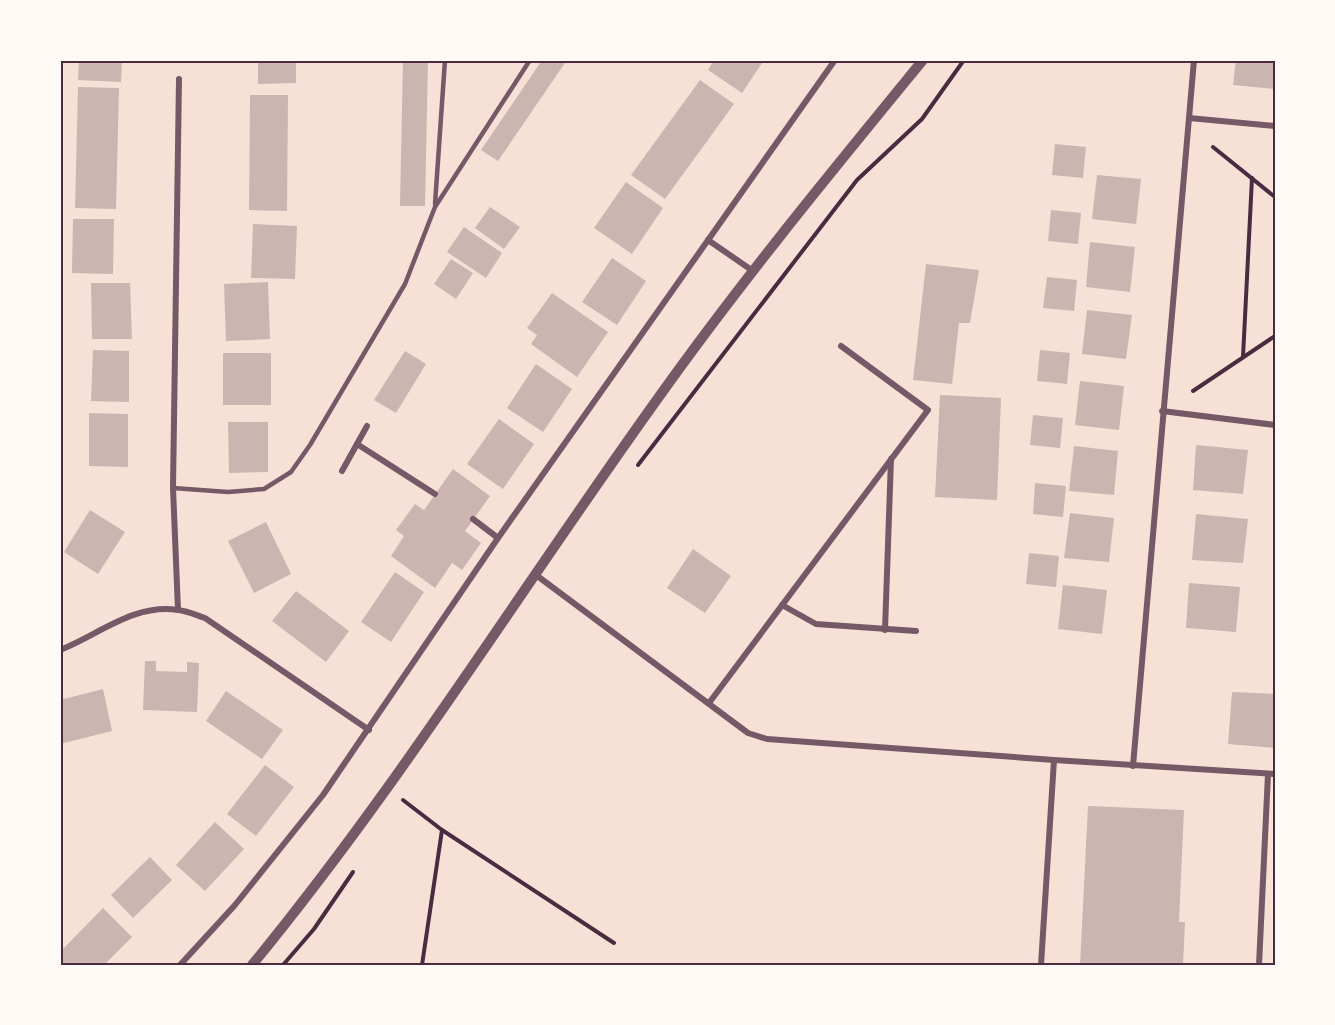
<svg xmlns="http://www.w3.org/2000/svg" width="1335" height="1025" viewBox="0 0 1335 1025" font-family="Rubik,sans-serif">
	<style>
		.building { fill: #ccb4b1 }
		.lines { fill: none; stroke-linecap: round; stroke-linejoin: round }
		.path { stroke: #4a2c40; stroke-width: 4 }
		.service { stroke: #755966; stroke-width: 4.5 }
		.minor { stroke: #755966; stroke-width: 6 }
		.tertiary { stroke: #755966; stroke-width: 10 }
		.neatline { fill: none; stroke: #4a2c40; stroke-width: 2 }
	</style>
	<rect width="100%" height="100%" fill="#f7e1d7"/>
	<g class="building">
		<polygon points="79,60 122,60 121,82 78,80"/>
		<polygon points="258,60 296,60 296,83 258,84"/>
		<polygon points="403,60 428,60 425,206 400,206"/>
		<polygon points="542,60 567,60 498,161 481,150"/>
		<polygon points="714,60 764,60 742,93 708,70"/>
		<polygon points="1236,60 1275,60 1275,89 1233,85"/>
		<polygon points="700,80 734,104 665,199 631,175"/>
		<polygon points="78,87 119,88 116,209 75,208"/>
		<polygon points="250,95 288,95 287,211 249,210"/>
		<polygon points="1055,144 1086,147 1083,178 1052,175"/>
		<polygon points="1097,175 1141,179 1136,224 1092,219"/>
		<polygon points="626,182 663,208 632,254 594,228"/>
		<polygon points="490,207 520,227 504,249 475,228"/>
		<polygon points="1051,210 1081,213 1078,244 1048,241"/>
		<polygon points="73,219 114,219 113,274 72,273"/>
		<polygon points="253,224 297,226 295,279 251,278"/>
		<polygon points="464,227 502,253 486,278 447,252"/>
		<polygon points="1090,242 1135,247 1130,292 1086,287"/>
		<polygon points="612,258 646,281 617,325 582,302"/>
		<polygon points="451,259 473,273 456,299 434,284"/>
		<polygon points="926,264 979,270 970,323 959,323 952,384 913,380"/>
		<polygon points="1047,277 1077,280 1074,311 1043,308"/>
		<polygon points="268,282 270,339 226,341 224,284"/>
		<polygon points="91,283 130,283 132,339 92,339"/>
		<polygon points="552,293 608,332 577,377 531,344 537,335 527,328"/>
		<polygon points="1087,310 1132,315 1126,359 1082,354"/>
		<polygon points="93,350 129,351 129,402 91,401"/>
		<polygon points="1040,350 1070,353 1067,384 1037,381"/>
		<polygon points="405,351 426,364 396,413 374,400"/>
		<rect x="223" y="353" width="48" height="52"/>
		<polygon points="536,364 572,389 543,432 507,408"/>
		<polygon points="1080,381 1124,386 1119,430 1075,425"/>
		<polygon points="940,395 1001,398 997,500 935,497"/>
		<polygon points="89,413 128,414 128,467 89,466"/>
		<polygon points="1033,415 1063,418 1060,448 1030,445"/>
		<polygon points="499,419 534,444 503,489 467,464"/>
		<polygon points="228,422 268,422 268,472 229,473"/>
		<polygon points="1196,445 1248,450 1243,494 1193,490"/>
		<polygon points="1074,446 1118,451 1114,495 1069,491"/>
		<polygon points="453,469 490,496 465,531 481,543 462,570 452,563 435,588 391,556 404,536 396,530 415,504 424,510"/>
		<polygon points="1035,483 1066,486 1063,517 1033,514"/>
		<polygon points="90,510 125,532 98,574 64,552"/>
		<polygon points="1070,513 1114,518 1109,562 1064,558"/>
		<polygon points="1196,514 1248,519 1243,563 1192,560"/>
		<polygon points="266,522 291,574 254,593 228,541"/>
		<polygon points="693,549 731,576 705,613 667,588"/>
		<polygon points="1029,553 1059,556 1056,587 1026,584"/>
		<polygon points="395,572 424,592 391,642 361,622"/>
		<polygon points="1189,583 1240,587 1236,632 1186,628"/>
		<polygon points="1063,585 1107,590 1102,634 1058,629"/>
		<polygon points="296,591 349,631 326,662 272,621"/>
		<polygon points="145,661 156,661 156,671 187,672 187,662 199,663 197,712 143,710"/>
		<polygon points="103,689 112,731 60,744 60,700"/>
		<polygon points="226,691 283,730 262,759 206,721"/>
		<polygon points="1232,692 1275,694 1275,748 1228,744"/>
		<polygon points="265,765 294,787 256,836 227,814"/>
		<polygon points="1088,806 1184,810 1179,922 1185,922 1183,965 1080,965"/>
		<polygon points="215,822 244,849 205,891 176,865"/>
		<polygon points="150,857 172,880 133,918 111,895"/>
		<polygon points="103,908 132,937 104,965 60,965 60,952"/>
	</g>
	<g class="lines">
		<g class="path">
			<polyline points="1213,147 1275,197"/>
			<polyline points="1243,357 1252,178"/>
			<polyline points="1193,391 1275,336"/>
			<polyline points="638,465 857,180 922,119 964,60"/>
			<polyline points="403,800 442,830 422,965"/>
			<polyline points="442,830 614,943"/>
			<polyline points="283,965 314,929 353,872"/>
		</g>
		<g class="service">
			<polyline points="435,204 445,60"/>
			<polyline points="173,488 228,492 264,489 291,472 310,445 405,284 435,207 530,60"/>
		</g>
		<g class="minor">
			<polyline points="1189,118 1275,126"/>
			<polyline points="708,240 753,271"/>
			<polyline points="1162,411 1275,425"/>
			<polyline points="357,444 435,494"/>
			<polyline points="342,471 367,426"/>
			<polyline points="473,519 498,538"/>
			<polyline points="536,575 748,733 767,739 1054,760"/>
			<polyline points="782,605 816,624 916,631"/>
			<polyline points="178,610 173,488 179,79"/>
			<polyline points="885,630 891,459"/>
			<path d="M 60,650 C 98,635 135,603 178,610 C 187,611 196,615 205,618 L 369,730"/>
			<polyline points="709,703 928,410 841,346"/>
			<polyline points="1133,766 1194,60"/>
			<polyline points="180,965 235,905 323,795 498,538 835,60"/>
			<polyline points="1041,965 1054,760 1275,774"/>
			<polyline points="1259,965 1268,774"/>
		</g>
		<path class="tertiary" d="M 252,965 C 401,784 524,584 661,394 C 743,279 833,170 923,60"/>
	</g>
	<rect width="1335" height="1025" fill="none" stroke="#fffaf5" stroke-width="123"/>
	<rect x="62" y="62" width="1212" height="902" class="neatline"/>
</svg>
